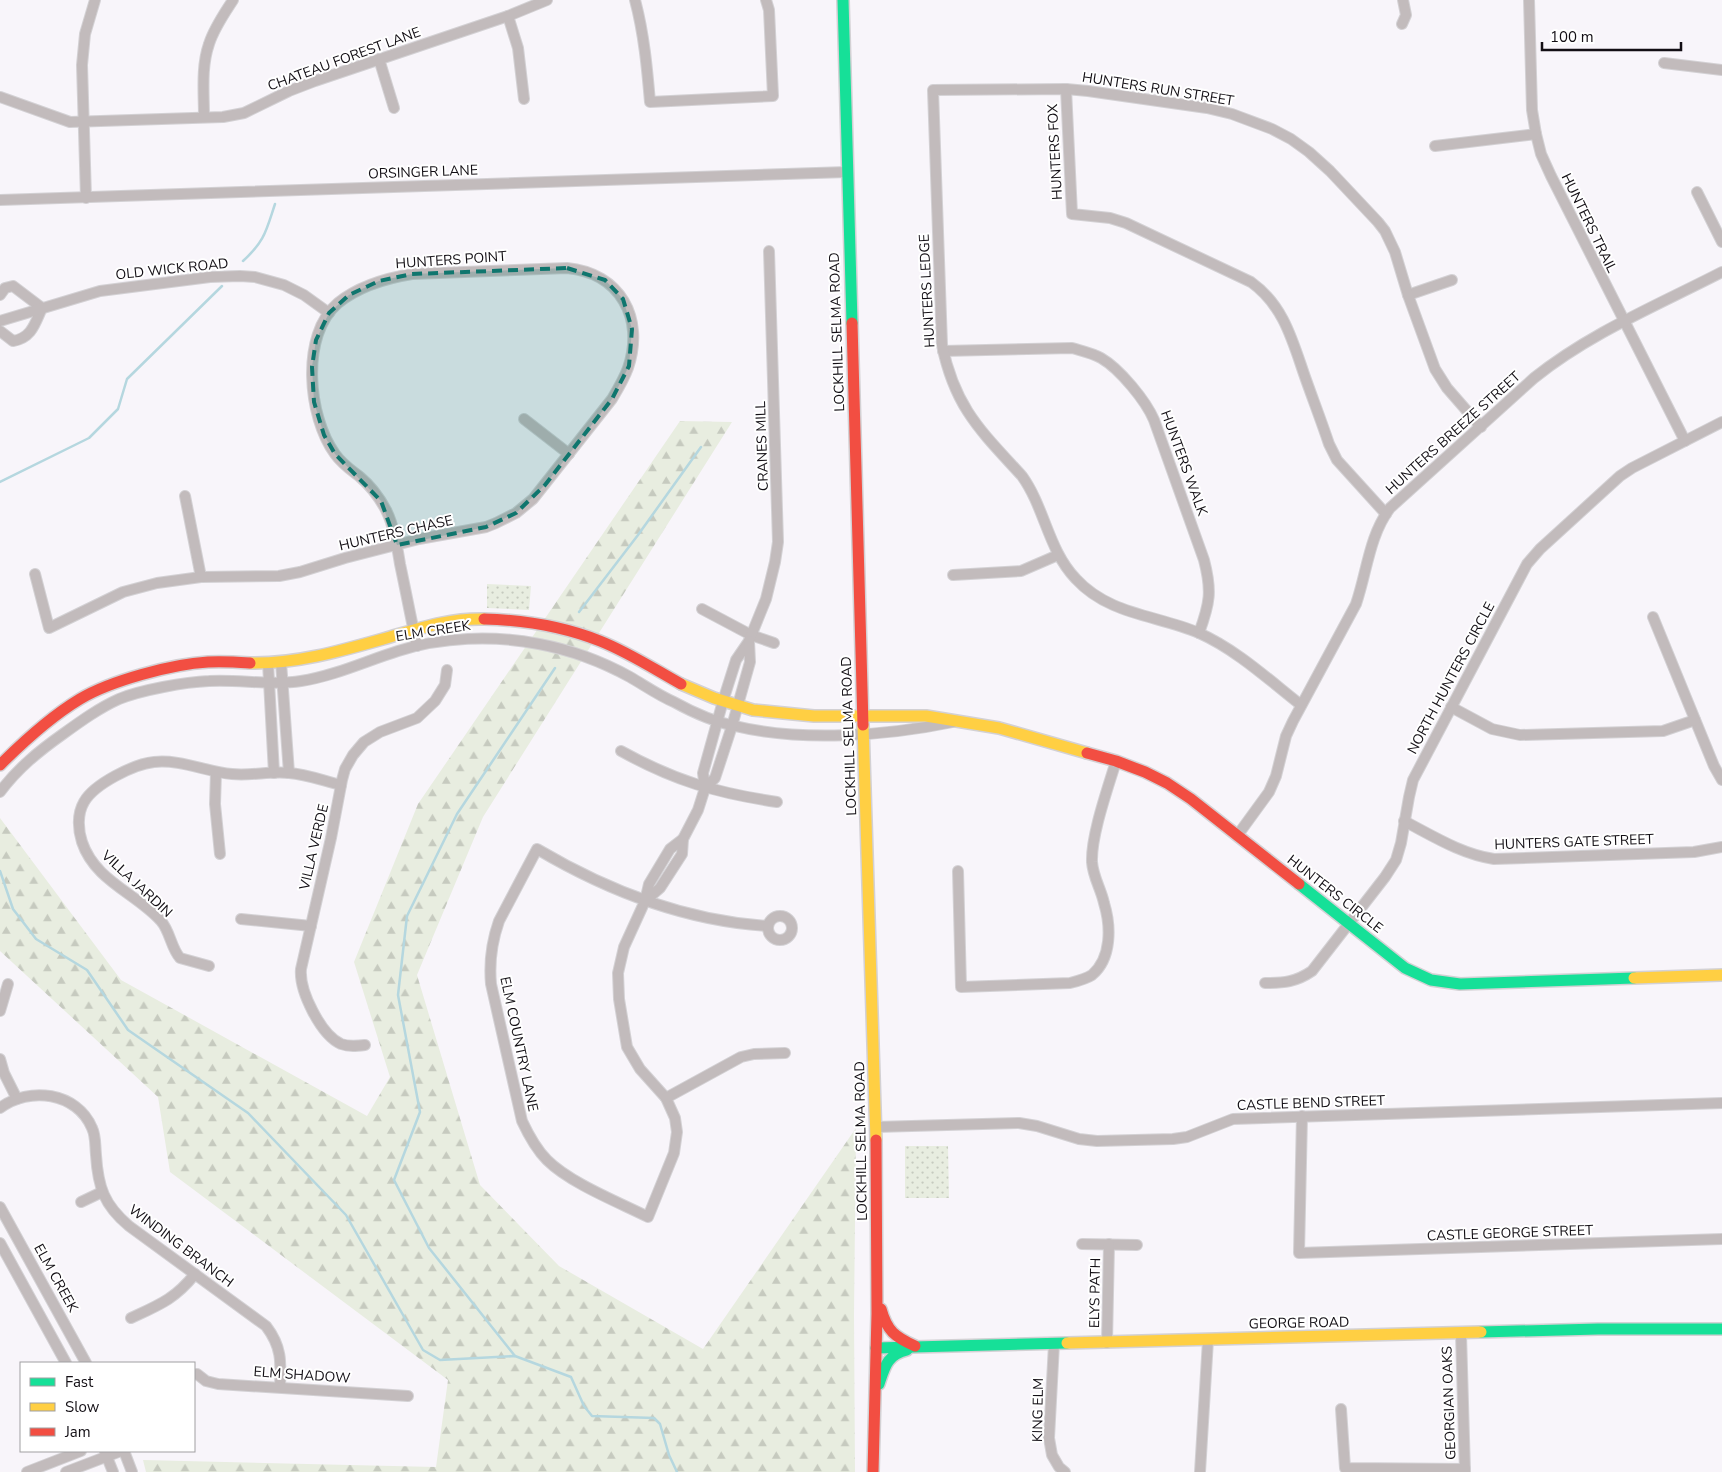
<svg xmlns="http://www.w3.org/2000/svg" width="1722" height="1472" viewBox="0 0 1722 1472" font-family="'Nunito Sans',sans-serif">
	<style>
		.forest { fill: url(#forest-firs) }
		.park { fill: url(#park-dots) }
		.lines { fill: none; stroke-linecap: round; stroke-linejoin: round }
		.stream { stroke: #b5d7df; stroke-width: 2.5 }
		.street-casing { stroke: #d3d1d4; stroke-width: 12 }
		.fast-casing { stroke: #d3d1d4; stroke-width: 14 }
		.slow-casing { stroke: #d3d1d4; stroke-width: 14 }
		.jam-casing { stroke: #d3d1d4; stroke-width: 14 }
		.street { stroke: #c2bbbc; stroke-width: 10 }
		.fast { stroke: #16e098; stroke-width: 11 }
		.slow { stroke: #ffcf43; stroke-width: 11 }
		.jam { stroke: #f24e42; stroke-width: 11 }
		.marked { fill: #0f766e; fill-opacity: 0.2; stroke: #0f766e; stroke-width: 4; stroke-dasharray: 10 6; stroke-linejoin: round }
		.labels { text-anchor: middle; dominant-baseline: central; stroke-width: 4; stroke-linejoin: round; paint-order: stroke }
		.street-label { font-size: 14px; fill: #120e14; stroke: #fff }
	</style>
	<defs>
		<pattern id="forest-firs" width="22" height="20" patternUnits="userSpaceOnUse" patternTransform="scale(1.25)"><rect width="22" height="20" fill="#e8ede0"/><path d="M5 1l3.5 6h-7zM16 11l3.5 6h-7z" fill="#c6cabf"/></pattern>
		<pattern id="park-dots" width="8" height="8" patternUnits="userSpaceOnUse" patternTransform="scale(1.25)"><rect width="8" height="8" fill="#e8ede0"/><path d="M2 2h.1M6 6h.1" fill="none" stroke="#c6cabf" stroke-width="1.8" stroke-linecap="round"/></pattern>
	</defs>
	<rect width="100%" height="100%" fill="#f8f5fa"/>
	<polygon class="forest" points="680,421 732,422 483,817 417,975 480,1185 559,1266 703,1349 856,1128 854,1315 855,1472 146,1472 143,1460 436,1467 448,1380 170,1172 158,1097 0,951 0,818 121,980 367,1116 390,1077 354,962 418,804"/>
	<g class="park">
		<polygon points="487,584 531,586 529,610 487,608"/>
		<polygon points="905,1146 948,1146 949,1198 905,1198"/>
	</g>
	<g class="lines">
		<g class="stream">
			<path d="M 243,261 C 265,241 266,231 275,204"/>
			<polyline points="0,482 89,438 118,409 127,379 222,286"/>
			<polyline points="579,612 638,535 701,447"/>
			<polyline points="0,871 13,909 36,939 87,970 128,1030 248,1113 346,1215 423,1350 440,1360 515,1356 571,1377 584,1406 592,1416 654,1418 660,1424 669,1455 677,1472"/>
			<polyline points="515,1356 429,1248 394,1180 420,1112 398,995 407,916 457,814 555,668"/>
		</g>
		<g class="street-casing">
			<g id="street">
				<path d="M 635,0 C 644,34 647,67 650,102 L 773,96 L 769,10 L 766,0"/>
				<polyline points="1529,0 1532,110 1536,134 1541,154 1551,176 1685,441"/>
				<polyline points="508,16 518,48 524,99"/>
				<polyline points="1402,24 1406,15 1403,0"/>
				<polyline points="379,59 394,108"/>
				<polyline points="1664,63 1722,70"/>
				<path d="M 1066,89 L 1072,214 L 1110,218 L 1126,223 L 1251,282 C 1283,305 1292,339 1304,374 C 1312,397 1321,420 1329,444 L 1337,460 L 1386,514"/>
				<polyline points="0,97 70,122 223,117 244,113 289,91 315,81 508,16 547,0"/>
				<path d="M 204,117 C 204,93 201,67 209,44 C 214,28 224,14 233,0"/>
				<polyline points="1435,146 1536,134"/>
				<polyline points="1697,192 1722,242"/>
				<polyline points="86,198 82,65 85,34 95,0"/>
				<polyline points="0,200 847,172"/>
				<path d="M 0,295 L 5,288 L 13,286 L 42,308 C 35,323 32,338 13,341 L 0,331"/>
				<polyline points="1408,295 1452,280"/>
				<polyline points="0,321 100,291 210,277 240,276 255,277 284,285 304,295 329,313"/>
				<path d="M 943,351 L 1072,348 C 1082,351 1092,353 1101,358 C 1120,369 1146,401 1154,420 L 1204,560 C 1212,591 1210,603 1199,633"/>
				<polyline points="524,419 569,454"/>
				<polyline points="185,496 201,577"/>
				<path d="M 35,574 L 49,628 L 123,592 L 157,583 L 201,577 L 279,576 L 300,572 L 345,558 L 419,539 L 486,527 L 496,523 L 516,513 L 533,499 L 612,399 C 618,389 624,379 628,368 C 645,318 620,273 567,268 L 412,274 C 387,278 359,286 338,303 C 300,335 308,417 335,454 C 342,464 351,470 360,477 C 371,486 379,497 386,510 C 394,526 397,546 400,564 C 406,592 411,619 417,646"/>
				<polyline points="953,575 1021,571 1058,555"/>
				<polyline points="702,609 751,635 774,643"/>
				<polyline points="1653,617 1714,766 1722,780"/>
				<polyline points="281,662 289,773"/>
				<polyline points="268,663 274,773"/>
				<path d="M 1301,705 C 1269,680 1237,650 1199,633 C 1157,615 1109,615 1076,579 C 1048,550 1045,508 1022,476 C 981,431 955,408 942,345 L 933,90 L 1066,89 L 1088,91 L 1207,108 L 1232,114 L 1272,129 L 1291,139 L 1309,152 L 1330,171 L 1378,222 L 1385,231 L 1395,252 L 1408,295 L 1435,369 L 1447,388 L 1481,427"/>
				<polyline points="1451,707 1492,729 1520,735 1663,731 1695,720"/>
				<path d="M 621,751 C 675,781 717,793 777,802"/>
				<polyline points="216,772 215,804 220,854"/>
				<polyline points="705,788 703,773 723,701 736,660 749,641 766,599 775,562 778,542 769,251"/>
				<path d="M 0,792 C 18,768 39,751 63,734 C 81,721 99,708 119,699 C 141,690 185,682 209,681 C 239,679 271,686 301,681 C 334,676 366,661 398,651 C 442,637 493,635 539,644 C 571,650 601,661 630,677 C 644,685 658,695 674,702 C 692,712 715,722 735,726 C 801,742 886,736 953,722"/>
				<path d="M 1404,821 C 1433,836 1461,854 1494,859 L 1694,852 L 1722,847"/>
				<path d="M 1237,836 L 1269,792 L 1276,776 L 1286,736 L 1293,721 L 1356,604 C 1367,572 1369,536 1390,508 L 1534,378 C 1590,333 1658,305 1722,272"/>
				<path d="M 683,839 L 670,849 L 649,884 L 645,901 L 624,947 L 618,973 L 619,999 L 627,1047 L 640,1069 L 666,1098 L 675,1118 L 677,1132 L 674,1153 L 648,1217 C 618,1202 570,1183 547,1160 C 536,1149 529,1136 522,1121 L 491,984 C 489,962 492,941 499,921 L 537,849 C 608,891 685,921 768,926"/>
				<path d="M 958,871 L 961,987 L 1070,983 C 1078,981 1086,979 1092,975 C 1112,958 1111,926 1104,903 C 1101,889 1093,877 1092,862 C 1091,835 1108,788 1116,761"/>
				<polyline points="645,901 660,888 682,854 683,839 698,810 705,788 715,778 732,726 750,662 749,641"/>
				<circle cx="780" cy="928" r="12"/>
				<polyline points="241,919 311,926"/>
				<path d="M 209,966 L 180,958 C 171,948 170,931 161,921 C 136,893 95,881 82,842 C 78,830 77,814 84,802 C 94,784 134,764 154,762 C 180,759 207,772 232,774 C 251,776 270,771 289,773 C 306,774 324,781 341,785"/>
				<path d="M 1265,983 C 1284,983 1296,982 1312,971 L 1385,877 L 1396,860 L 1401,843 L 1409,797 L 1413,780 L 1527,564 L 1540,549 L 1620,476 L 1632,468 L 1722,422"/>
				<polyline points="0,1011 8,984"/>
				<path d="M 365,1045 C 357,1046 349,1047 341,1044 C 321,1035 299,991 301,969 L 331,838 L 342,780 L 345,769 L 353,755 L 364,742 L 380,732 L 417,718 L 435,701 L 445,685 L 447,670"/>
				<polyline points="0,1059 4,1073 17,1099"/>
				<polyline points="666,1098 741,1057 754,1054 785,1053"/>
				<path d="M 0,1108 C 29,1086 77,1092 92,1128 C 96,1136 95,1146 96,1155 C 98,1187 104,1205 129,1226 L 266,1326 C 282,1347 281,1362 280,1387"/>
				<polyline points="1302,1116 1299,1253 1722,1239"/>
				<polyline points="876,1127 1019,1123 1037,1126 1079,1139 1097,1141 1173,1139 1187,1137 1233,1119 1722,1103"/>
				<polyline points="81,1202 102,1192"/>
				<polyline points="0,1207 86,1363"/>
				<polyline points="0,1243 66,1363"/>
				<polyline points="1082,1244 1137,1245"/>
				<path d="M 131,1318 C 159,1305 175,1299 195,1274"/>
				<polyline points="1461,1334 1465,1472"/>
				<polyline points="1107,1343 1109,1244"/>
				<polyline points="1054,1344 1049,1438 1052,1455 1059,1467 1065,1472"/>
				<polyline points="197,1374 206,1381 218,1384 408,1396"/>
				<polyline points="1341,1409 1345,1468 1465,1469"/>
				<polyline points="124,1451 132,1472"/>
				<polyline points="105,1452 113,1472"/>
				<polyline points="27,1472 81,1451"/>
				<polyline points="66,1472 121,1451"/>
				<polyline points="1200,1472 1208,1340"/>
			</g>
		</g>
		<g class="fast-casing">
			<g id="fast">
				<polyline points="843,0 852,323"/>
				<polyline points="1299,884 1405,968 1431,980 1460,984 1634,978"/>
				<polyline points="1481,1332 1598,1329 1722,1329"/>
				<polyline points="876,1348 1067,1343"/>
				<path d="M 879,1384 C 885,1366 887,1355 907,1350"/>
			</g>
		</g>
		<g class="slow-casing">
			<g id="slow">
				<path d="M 250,663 C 298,664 344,650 390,637 C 421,628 451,618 484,619"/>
				<polyline points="681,684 714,698 753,710 814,716 926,716 999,728 1087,753"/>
				<polyline points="863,725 876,1140"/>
				<polyline points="1634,978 1722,975"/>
				<polyline points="1067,1343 1481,1332"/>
			</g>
		</g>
		<g class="jam-casing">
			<g id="jam">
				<polyline points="852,323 863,725"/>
				<path d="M 484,619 C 524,620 562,626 600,641 C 628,652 654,669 681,684"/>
				<polyline points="1087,753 1116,761 1145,772 1167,783 1191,799 1299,884"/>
				<path d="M 0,765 C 24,741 50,717 80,699 C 110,681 172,664 208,662 C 222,661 236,662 250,663"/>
				<path d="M 881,1309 C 887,1331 895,1337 915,1346"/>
				<polyline points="873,1472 877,1314 876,1140"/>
			</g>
		</g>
		<use href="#street" class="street"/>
		<use href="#fast" class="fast"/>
		<use href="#slow" class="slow"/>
		<use href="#jam" class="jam"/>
	</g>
	<path class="marked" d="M 567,268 L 605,280 L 623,299 L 632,329 L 629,366 L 612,399 L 545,485 L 516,513 L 486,527 L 397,545 L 381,501 L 335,454 L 324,435 L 314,402 L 312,367 L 316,340 L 329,313 L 349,295 L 379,281 L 412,274 Z"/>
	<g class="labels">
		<g class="street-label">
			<text transform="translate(344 59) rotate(-20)">CHATEAU FOREST LANE</text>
			<text transform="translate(1158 89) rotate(9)">HUNTERS RUN STREET</text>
			<text transform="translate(1055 152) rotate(-93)">HUNTERS FOX</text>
			<text transform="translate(423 172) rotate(-2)">ORSINGER LANE</text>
			<text transform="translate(1589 223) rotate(64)">HUNTERS TRAIL</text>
			<text transform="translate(451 260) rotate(-4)">HUNTERS POINT</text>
			<text transform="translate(172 269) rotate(-6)">OLD WICK ROAD</text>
			<text transform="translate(927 291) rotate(-93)">HUNTERS LEDGE</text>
			<text transform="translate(837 332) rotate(-92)">LOCKHILL SELMA ROAD</text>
			<text transform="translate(1453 433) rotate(-42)">HUNTERS BREEZE STREET</text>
			<text transform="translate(762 446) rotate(-92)">CRANES MILL</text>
			<text transform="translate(1184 463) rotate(70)">HUNTERS WALK</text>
			<text transform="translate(396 533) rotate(-13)">HUNTERS CHASE</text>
			<text transform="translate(433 631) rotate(-9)">ELM CREEK</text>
			<text transform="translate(1451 678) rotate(-62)">NORTH HUNTERS CIRCLE</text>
			<text transform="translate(849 736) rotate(-92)">LOCKHILL SELMA ROAD</text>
			<text transform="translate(1574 842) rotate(-2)">HUNTERS GATE STREET</text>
			<text transform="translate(314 847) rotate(-77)">VILLA VERDE</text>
			<text transform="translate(137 884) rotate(43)">VILLA JARDIN</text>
			<text transform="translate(1335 894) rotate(38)">HUNTERS CIRCLE</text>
			<text transform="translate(519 1044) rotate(78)">ELM COUNTRY LANE</text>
			<text transform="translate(1311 1103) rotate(-2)">CASTLE BEND STREET</text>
			<text transform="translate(861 1141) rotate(-91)">LOCKHILL SELMA ROAD</text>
			<text transform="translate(1510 1233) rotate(-2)">CASTLE GEORGE STREET</text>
			<text transform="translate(181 1246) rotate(37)">WINDING BRANCH</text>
			<text transform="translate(56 1278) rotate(61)">ELM CREEK</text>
			<text transform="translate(1095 1293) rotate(-89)">ELYS PATH</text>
			<text transform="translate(1299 1323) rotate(-1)">GEORGE ROAD</text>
			<text transform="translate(302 1375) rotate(4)">ELM SHADOW</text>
			<text transform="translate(1449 1403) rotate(-92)">GEORGIAN OAKS</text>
			<text transform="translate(1038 1410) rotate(-89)">KING ELM</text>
		</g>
	</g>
	<rect x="20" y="1362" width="175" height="90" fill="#ffffff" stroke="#a09fa1"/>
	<rect x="30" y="1378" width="25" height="8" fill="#16e098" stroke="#a09fa1"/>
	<text x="65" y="1387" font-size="15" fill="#120e14">Fast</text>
	<rect x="30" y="1403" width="25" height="8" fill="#ffcf43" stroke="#a09fa1"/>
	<text x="65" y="1412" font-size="15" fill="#120e14">Slow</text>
	<rect x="30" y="1428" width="25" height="8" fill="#f24e42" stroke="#a09fa1"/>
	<text x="65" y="1437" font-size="15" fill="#120e14">Jam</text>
	<path d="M1542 42v8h139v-8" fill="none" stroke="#120e14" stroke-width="2.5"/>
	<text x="1550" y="42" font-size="15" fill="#120e14" stroke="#ffffff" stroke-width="4" paint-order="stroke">100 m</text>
</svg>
